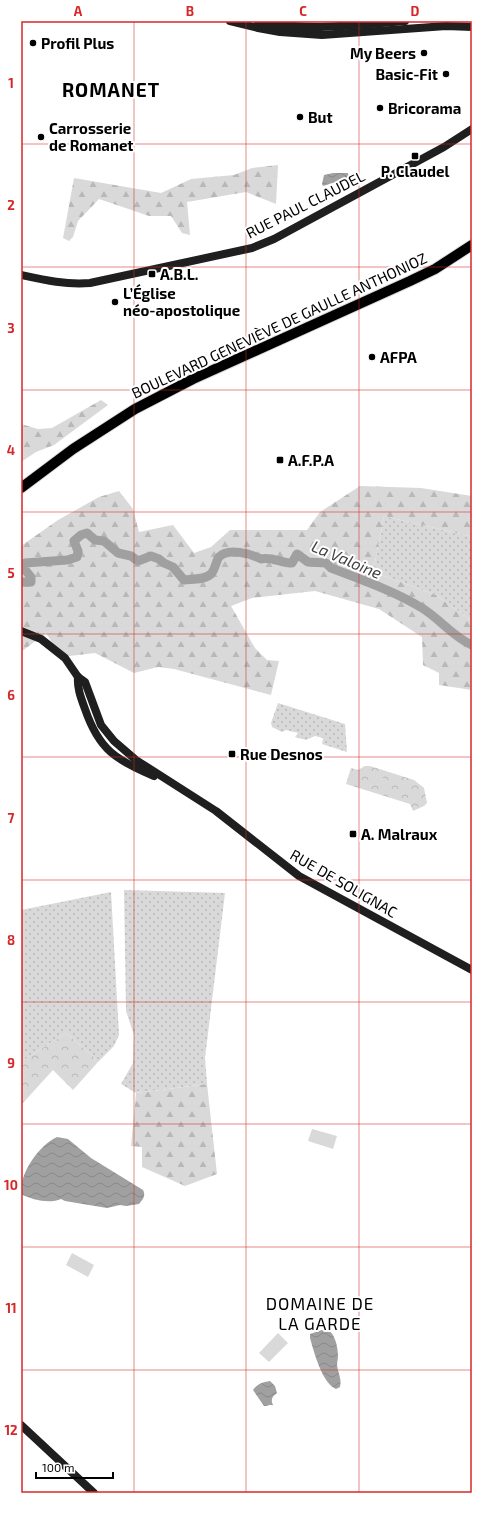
<svg xmlns="http://www.w3.org/2000/svg" width="493" height="1514" viewBox="0 0 493 1514" font-family="'Exo 2',sans-serif">
	<style>
		.grass { fill: url(#grass-dots) }
		.forest { fill: url(#forest-firs) }
		.park { fill: url(#park-crowns) }
		.pitch { fill: #d9d9d9 }
		.water { fill: url(#water-waves) }
		.lines { fill: none; stroke-linecap: round; stroke-linejoin: round }
		.river { stroke: #a0a0a0; stroke-width: 9 }
		.primary-casing { stroke: #dbdbdb; stroke-width: 12 }
		.secondary { stroke: #1f1f1f; stroke-width: 8 }
		.primary { stroke: #000; stroke-width: 10 }
		.grid { fill: none; stroke: #d62828; stroke-width: 1; stroke-opacity: 0.55 }
		.poi-dot { fill: #000; stroke: #fff; stroke-width: 1.5 }
		.labels { text-anchor: middle; dominant-baseline: central; stroke-width: 4; stroke-linejoin: round; paint-order: stroke }
		.poi-label { font-size: 15px; font-weight: bold; fill: #000; stroke: #fff; text-anchor: start }
		.street-label { font-size: 15px; fill: #000; stroke: #fff }
		.water-label { font-size: 16px; font-style: italic; fill: #414141; stroke: #fff }
		.quarter-label { font-size: 17px; letter-spacing: 1px; fill: #000; stroke: #fff }
		.district-label { font-size: 19px; font-weight: bold; letter-spacing: 1px; fill: #000; stroke: #fff }
		.neatline { fill: none; stroke: #d62828; stroke-width: 1.5 }
		.grid-label { font-size: 13px; text-anchor: middle; font-weight: bold; fill: #d62828 }
	</style>
	<defs>
		<pattern id="grass-dots" width="8" height="8" patternUnits="userSpaceOnUse"><rect width="8" height="8" fill="#d9d9d9"/><path d="M2 2h.1M6 6h.1" fill="none" stroke="#b8b8b8" stroke-width="1.8" stroke-linecap="round"/></pattern>
		<pattern id="forest-firs" width="22" height="20" patternUnits="userSpaceOnUse"><rect width="22" height="20" fill="#d9d9d9"/><path d="M5 1l3.5 6h-7zM16 11l3.5 6h-7z" fill="#b8b8b8"/></pattern>
		<pattern id="park-crowns" width="20" height="18" patternUnits="userSpaceOnUse"><rect width="20" height="18" fill="#d9d9d9"/><path d="M2 6a3 3 0 1 1 6 0M12 15a3 3 0 1 1 6 0" fill="none" stroke="#b8b8b8"/></pattern>
		<pattern id="water-waves" width="16" height="10" patternUnits="userSpaceOnUse"><rect width="16" height="10" fill="#a0a0a0"/><path d="M0 5q4-4 8 0t8 0" fill="none" stroke="#888"/></pattern>
	</defs>
	<rect width="100%" height="100%" fill="#fff"/>
	<g class="grass">
		<polygon points="384,516 469,536 472,538 472,621 436,595 373,572"/>
		<polygon points="278,703 345,724 347,752 322,744 323,738 315,736 306,740 295,737 298,733 286,730 282,732 272,727 271,723"/>
		<polygon points="124,890 225,893 205,1058 207,1084 136,1093 121,1084 133,1063 134,1035 126,1011"/>
		<polygon points="111,892 119,1035 114,1046 97,1063 93,1056 66,1033 21,1062 21,910"/>
	</g>
	<g class="forest">
		<polygon points="278,165 276,204 246,192 187,202 190,235 182,233 171,216 149,216 99,199 78,221 73,237 69,241 63,238 74,178 161,193 191,179 234,175 252,168"/>
		<polygon points="101,400 108,405 54,445 36,452 21,462 21,424 38,429 52,428"/>
		<polygon points="360,486 421,488 472,496 472,538 469,536 384,516 373,572 436,595 472,621 472,690 439,685 439,673 423,665 422,637 379,609 315,591 252,598 231,606 255,648 267,660 279,661 271,695 174,669 158,667 134,673 95,653 61,657 46,633 21,652 21,546 58,520 99,497 119,491 133,509 139,532 173,525 194,553 211,547 230,530 307,530 320,512"/>
		<polygon points="207,1084 217,1174 185,1186 142,1167 142,1147 131,1146 136,1093"/>
	</g>
	<g class="park">
		<polygon points="365,766 370,766 414,780 424,788 427,803 424,806 413,811 410,804 346,784 351,768 358,770"/>
		<polygon points="66,1033 93,1056 97,1063 73,1090 53,1070 21,1105 21,1062"/>
	</g>
	<g class="pitch">
		<polygon points="367,770 386,779 384,784 362,773"/>
		<polygon points="312,1129 337,1136 333,1149 308,1141"/>
		<polygon points="72,1253 94,1265 88,1277 66,1265"/>
		<polygon points="278,1333 288,1343 269,1362 259,1353"/>
	</g>
	<g class="water">
		<polygon points="333,173 348,173 349,178 323,186 322,184 324,175"/>
		<path d="M 57,1137 L 68,1139 L 91,1158 L 143,1190 C 146,1196 143,1199 139,1204 L 126,1206 L 120,1205 L 107,1208 L 65,1201 L 61,1199 C 50,1204 32,1200 21,1194 C 19,1174 39,1145 57,1137 Z"/>
		<path d="M 325,1329 C 335,1331 338,1347 338,1356 C 338,1359 337,1362 337,1365 C 338,1373 342,1379 340,1387 L 336,1389 C 322,1383 314,1352 310,1338 L 310,1334 Z"/>
		<path d="M 270,1381 L 275,1386 L 277,1393 C 273,1396 270,1399 273,1405 L 269,1405 L 267,1406 L 264,1406 L 253,1390 C 257,1384 263,1382 270,1381 Z"/>
	</g>
	<g class="lines">
		<path class="river" d="M 21,582 L 31,582 L 31,577 L 22,566 L 25,563 L 67,560 L 77,557 L 78,551 L 74,541 L 81,535 L 87,533 L 95,540 L 104,541 L 118,553 L 131,556 L 138,561 L 151,556 L 159,559 L 164,563 L 173,567 L 184,580 C 193,579 204,580 211,574 C 215,570 216,561 219,557 C 228,547 251,554 261,559 C 271,556 281,563 292,563 L 297,554 L 308,562 L 326,563 L 331,568 C 362,580 394,591 422,608 C 440,619 453,637 472,645"/>
		<g class="primary-casing">
			<polyline id="primary" points="21,488 73,449 135,409 193,379 410,281 435,269 472,245"/>
		</g>
		<g class="secondary">
			<polyline points="230,21 258,28 280,32 322,35 446,26 472,27"/>
			<path d="M 258,21 C 306,32 356,25 405,21"/>
			<path d="M 21,275 C 44,280 66,285 90,283 L 252,248 L 274,239 L 444,147 L 472,129"/>
			<polyline points="21,631 41,639 65,658 78,677 85,682 101,725 114,741 136,760 216,811 299,876 472,970"/>
			<path d="M 78,677 C 77,688 81,698 85,709 C 99,750 116,760 154,776"/>
			<polyline points="21,1425 94,1493"/>
		</g>
		<use href="#primary" class="primary"/>
	</g>
	<path class="grid" d="M 134,21 L 134,1493M 246,21 L 246,1493M 359,21 L 359,1493M 21,144 L 472,144M 21,267 L 472,267M 21,390 L 472,390M 21,512 L 472,512M 21,634 L 472,634M 21,757 L 472,757M 21,880 L 472,880M 21,1002 L 472,1002M 21,1124 L 472,1124M 21,1247 L 472,1247M 21,1370 L 472,1370"/>
	<g class="poi-dot">
		<circle cx="33" cy="43" r="4"/>
		<circle cx="424" cy="53" r="4"/>
		<circle cx="446" cy="74" r="4"/>
		<circle cx="380" cy="108" r="4"/>
		<circle cx="300" cy="117" r="4"/>
		<circle cx="41" cy="137" r="4"/>
		<rect x="411" y="152" width="8" height="8" rx="2"/>
		<rect x="148" y="270" width="8" height="8" rx="2"/>
		<circle cx="115" cy="302" r="4"/>
		<circle cx="372" cy="357" r="4"/>
		<rect x="276" y="456" width="8" height="8" rx="2"/>
		<rect x="228" y="750" width="8" height="8" rx="2"/>
		<rect x="349" y="830" width="8" height="8" rx="2"/>
	</g>
	<g class="labels">
		<g class="poi-label">
			<text x="41" y="43">Profil Plus</text>
			<text x="416" y="53" text-anchor="end">My Beers</text>
			<text x="438" y="74" text-anchor="end">Basic-Fit</text>
			<text x="388" y="108">Bricorama</text>
			<text x="308" y="117">But</text>
			<text x="49" y="128">Carrosserie<tspan x="49" dy="17">de Romanet</tspan></text>
			<text x="415" y="171" text-anchor="middle">P. Claudel</text>
			<text x="160" y="274">A.B.L.</text>
			<text x="123" y="293">L’Église<tspan x="123" dy="17">néo-apostolique</tspan></text>
			<text x="380" y="357">AFPA</text>
			<text x="288" y="460">A.F.P.A</text>
			<text x="240" y="754">Rue Desnos</text>
			<text x="361" y="834">A. Malraux</text>
		</g>
		<g class="street-label">
			<text transform="translate(305 204) rotate(-27)">RUE PAUL CLAUDEL</text>
			<text transform="translate(279 325) rotate(-25)">BOULEVARD GENEVIÈVE DE GAULLE ANTHONIOZ</text>
			<text transform="translate(344 883) rotate(30)">RUE DE SOLIGNAC</text>
		</g>
		<g class="water-label">
			<text transform="translate(347 559) rotate(23)">La Valoine</text>
		</g>
		<g class="quarter-label">
			<text x="320" y="1303">DOMAINE DE<tspan x="320" dy="20">LA GARDE</tspan></text>
		</g>
		<g class="district-label">
			<text x="111" y="89">ROMANET</text>
		</g>
	</g>
	<rect width="493" height="1514" fill="none" stroke="#ffffff" stroke-width="44"/>
	<path d="M36 1472v6h77v-6" fill="none" stroke="#000000" stroke-width="2"/>
	<text x="42" y="1472" font-size="12" fill="#000000" stroke="#ffffff" stroke-width="3" paint-order="stroke">100 m</text>
	<rect x="22" y="22" width="449" height="1470" class="neatline"/>
	<g class="grid-label">
		<text x="78" y="16">A</text>
		<text x="190" y="16">B</text>
		<text x="303" y="16">C</text>
		<text x="415" y="16">D</text>
		<text x="11" y="88">1</text>
		<text x="11" y="210">2</text>
		<text x="11" y="333">3</text>
		<text x="11" y="455">4</text>
		<text x="11" y="578">5</text>
		<text x="11" y="700">6</text>
		<text x="11" y="823">7</text>
		<text x="11" y="945">8</text>
		<text x="11" y="1068">9</text>
		<text x="11" y="1190">10</text>
		<text x="11" y="1313">11</text>
		<text x="11" y="1435">12</text>
	</g>
</svg>
